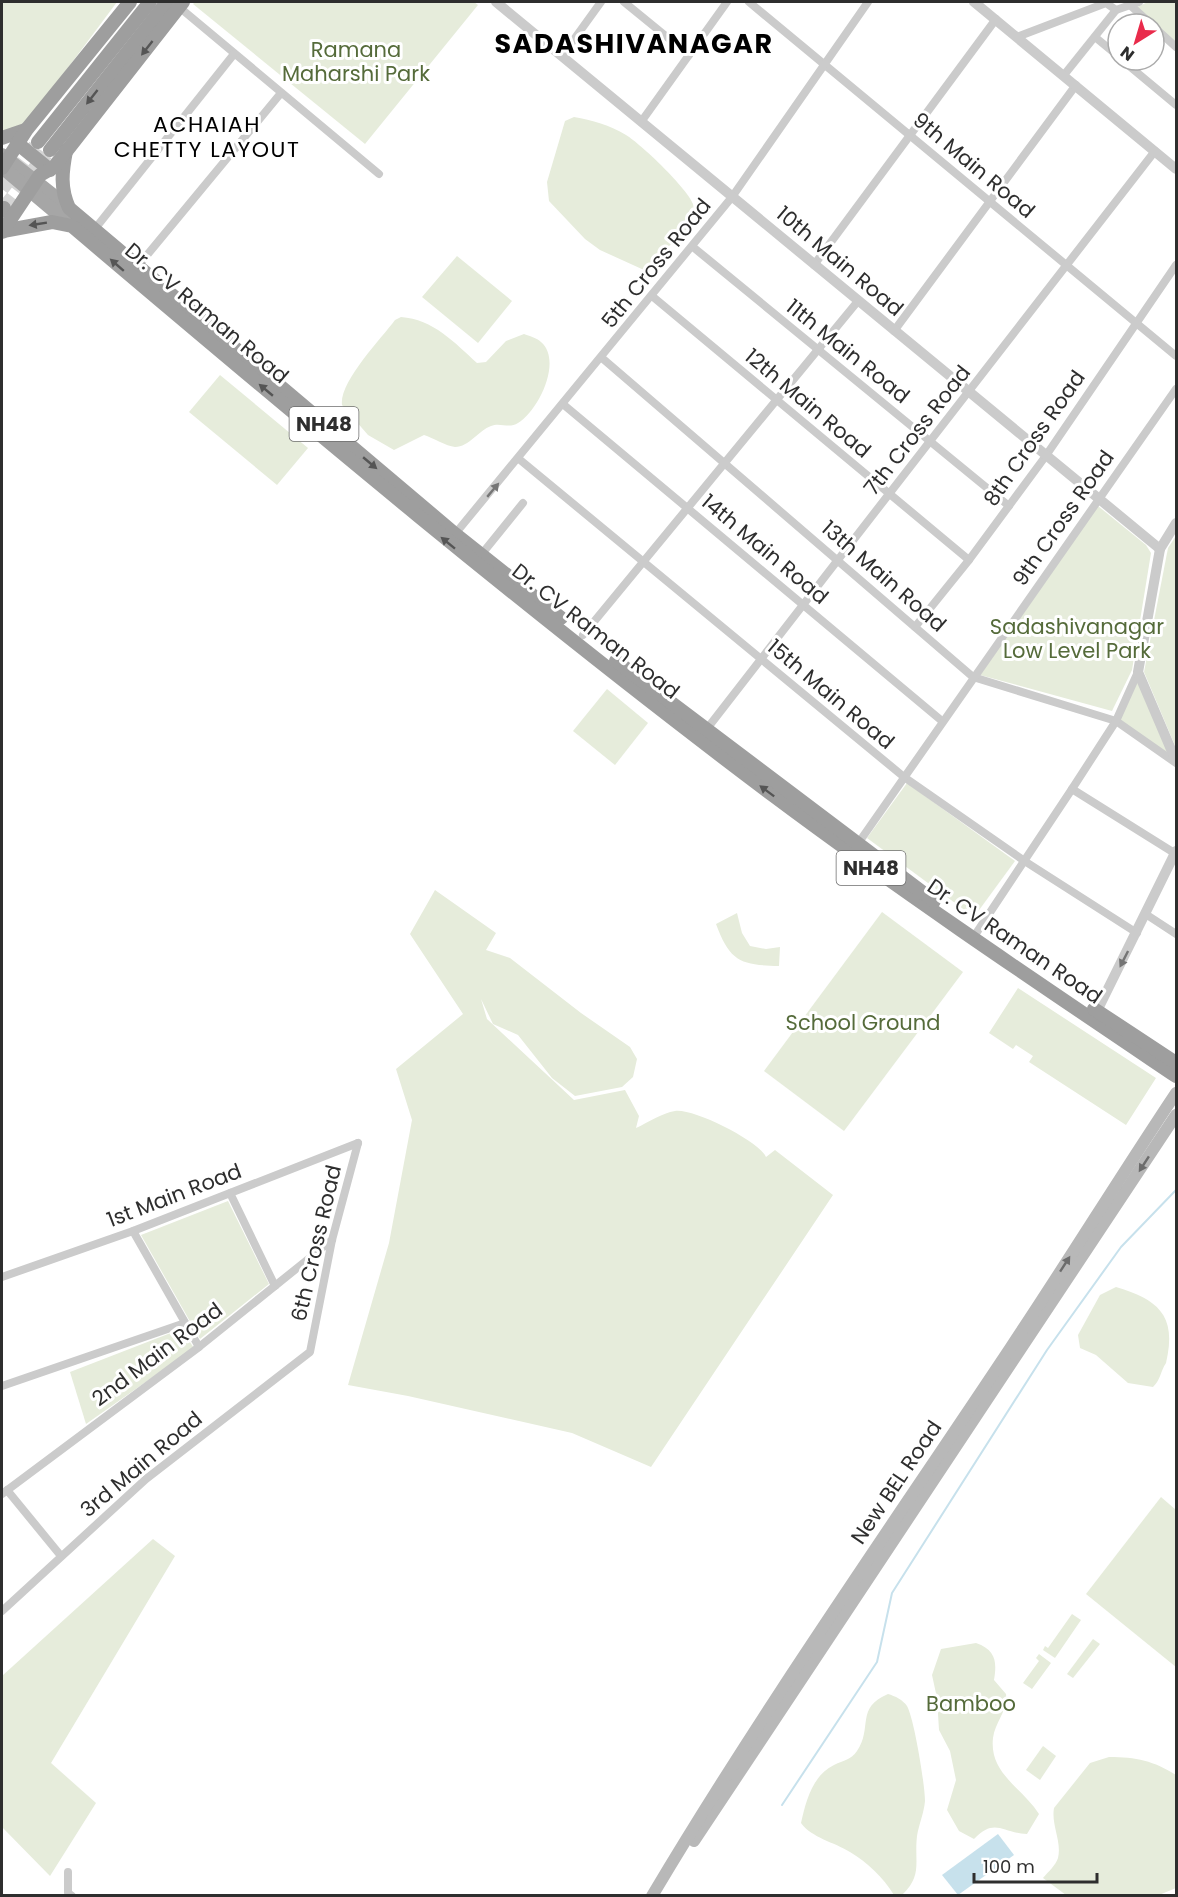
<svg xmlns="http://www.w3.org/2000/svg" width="1178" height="1897" viewBox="0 0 1178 1897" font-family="Poppins,sans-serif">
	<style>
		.green { fill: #e6ecdb }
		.water { fill: #c7e1ec }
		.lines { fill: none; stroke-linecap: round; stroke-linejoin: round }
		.stream { stroke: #c7e1ec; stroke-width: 2 }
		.trunk-tunnel { stroke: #d5d5d5; stroke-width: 14; stroke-dasharray: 14 7; stroke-linecap: butt }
		.minor { stroke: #cbcbcb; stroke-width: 8 }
		.tertiary { stroke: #cbcbcb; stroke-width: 10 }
		.secondary { stroke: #b8b8b8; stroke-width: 12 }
		.primary { stroke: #a6a6a6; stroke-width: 14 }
		.trunk { stroke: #9e9e9e; stroke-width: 14 }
		.oneway { fill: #555 }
		.oneway2 { fill: #757575 }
		.oneway3 { fill: #6c6c6c }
		.labels { text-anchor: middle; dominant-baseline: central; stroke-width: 6; stroke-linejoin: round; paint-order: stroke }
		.shield { fill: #fff; stroke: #6d6d6d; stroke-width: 1.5 }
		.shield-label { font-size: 20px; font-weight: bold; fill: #2e2e2e }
		.park-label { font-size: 21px; fill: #556b3a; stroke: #fff }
		.street-label { font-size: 21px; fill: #2e2e2e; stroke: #fff }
		.neighbourhood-label { font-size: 22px; letter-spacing: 1.5px; fill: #000; stroke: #fff }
		.district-label { font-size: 27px; font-weight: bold; letter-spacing: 1.5px; fill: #000; stroke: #fff }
	</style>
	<rect width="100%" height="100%" fill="#fff"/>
	<g class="green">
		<polygon points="2,2 117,2 26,124 2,131"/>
		<polygon points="195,2 474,2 478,5 365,144 193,4"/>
		<polygon points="1148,2 1176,2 1176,43 1137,7"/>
		<path d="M 574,117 C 592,120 610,125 626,135 C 641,144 688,189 693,204 C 695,213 694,218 690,226 L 644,270 L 600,250 L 585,239 L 549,201 L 547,182 L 565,121 Z"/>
		<polygon points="457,256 512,301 478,343 422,297"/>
		<path d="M 401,317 C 433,319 455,343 477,363 L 486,362 L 506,341 L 524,334 C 529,336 537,338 541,342 C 563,361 538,411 518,423 C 509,429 500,422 491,426 C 479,430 469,447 455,447 C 446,446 433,438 424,435 L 394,450 L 368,435 L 342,405 C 339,382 381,339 395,320 Z"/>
		<polygon points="220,375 308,448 277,485 189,412"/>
		<polygon points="1098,506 1146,545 1151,553 1132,670 1112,711 980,675"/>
		<polygon points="1176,536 1176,748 1144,672 1168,548"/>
		<polygon points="1138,672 1176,761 1116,721"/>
		<polygon points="607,689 648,723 615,765 573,731"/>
		<polygon points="907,783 1015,861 974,917 867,838"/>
		<path d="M 435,890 L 496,933 L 486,950 L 510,958 L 581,1013 L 630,1047 L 637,1059 L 633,1077 L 622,1087 L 575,1096 L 552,1078 L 518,1035 L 493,1024 L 481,999 L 487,1019 L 574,1100 L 625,1090 L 639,1116 L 636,1128 C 649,1122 662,1113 675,1111 C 693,1108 759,1141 766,1157 L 775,1150 L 833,1195 L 651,1467 L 572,1433 L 408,1396 L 348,1385 L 389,1243 L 412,1120 L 396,1069 L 463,1014 L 410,934 Z"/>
		<polygon points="882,912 963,972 844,1131 764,1071"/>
		<path d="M 737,913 L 742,933 L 750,946 L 766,949 L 780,947 L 779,966 C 741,965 730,962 716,924 Z"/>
		<polygon points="1018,988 1156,1078 1126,1125 1029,1062 1033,1056 1016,1045 1013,1049 989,1033"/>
		<polygon points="228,1201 269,1284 200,1339 141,1235"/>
		<path d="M 1116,1287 C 1156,1299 1178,1314 1166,1363 C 1160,1372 1161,1379 1153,1387 L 1128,1383 L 1096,1355 L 1080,1348 L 1078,1335 L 1100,1295 Z"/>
		<polygon points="181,1329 194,1348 86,1424 70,1372"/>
		<polygon points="1161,1497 1176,1510 1176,1667 1086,1594"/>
		<polygon points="153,1539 175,1556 51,1763 96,1803 50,1876 2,1827 2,1676"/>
		<polygon points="1072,1614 1081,1620 1055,1658 1043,1650 1045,1646 1048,1648"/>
		<polygon points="1093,1639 1100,1644 1073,1678 1067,1674"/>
		<path d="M 976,1643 C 996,1650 997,1662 994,1680 L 1006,1694 C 1008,1711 995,1722 993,1738 C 989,1774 1022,1787 1039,1814 L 1027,1834 C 1002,1833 995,1817 974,1839 L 959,1831 L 947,1810 L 956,1780 L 950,1751 L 939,1730 L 937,1698 L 932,1675 L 941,1649 Z"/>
		<polygon points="1039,1654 1051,1663 1032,1689 1023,1683 1039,1661 1036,1658"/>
		<path d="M 888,1694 C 895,1696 903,1700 907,1706 C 914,1718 925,1785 925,1801 C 924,1813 919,1824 917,1836 C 914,1862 923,1875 902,1895 L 894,1895 C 883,1877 868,1863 850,1852 C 834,1842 812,1838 801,1823 C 806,1801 812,1776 834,1765 C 844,1760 851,1760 857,1751 C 873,1728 855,1708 888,1694 Z"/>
		<polygon points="1043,1746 1056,1756 1040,1780 1026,1770"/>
		<path d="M 1109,1757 C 1136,1757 1154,1761 1176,1775 L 1176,1888 L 1159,1895 L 1066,1895 L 1043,1878 C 1048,1872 1056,1865 1058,1858 C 1062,1841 1051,1825 1054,1808 L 1090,1763 Z"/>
	</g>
	<polygon class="water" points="998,1834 1014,1855 958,1895 942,1875"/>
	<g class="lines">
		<polyline class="stream" points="782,1805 877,1662 892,1593 1047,1350 1121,1247 1176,1190"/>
		<g class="trunk-tunnel">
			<polyline points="2,189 35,146"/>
			<polyline points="4,208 46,154"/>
		</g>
		<g class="minor">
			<polyline points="624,2 689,55"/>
			<polyline points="749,2 1176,356"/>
			<polyline points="1130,5 1151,24"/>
			<polyline points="179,7 379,174"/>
			<polyline points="1154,27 1176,47"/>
			<polyline points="1017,37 1106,3 1116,10 1139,2"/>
			<polyline points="1095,37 1118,56"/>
			<polyline points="562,56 601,2"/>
			<polyline points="1122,60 1176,105"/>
			<polyline points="1064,75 1116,10"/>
			<polyline points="641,122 727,2"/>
			<polyline points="94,230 234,54"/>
			<polyline points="693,247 1009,506"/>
			<polyline points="814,265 996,19"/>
			<polyline points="138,266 281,93"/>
			<polyline points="652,296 969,560"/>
			<polyline points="894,331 1076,85"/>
			<polyline points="602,358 973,677 1116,721 1176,763"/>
			<polyline points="564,405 942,721"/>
			<polyline points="519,459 904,777 1026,862 1137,933"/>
			<polyline points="455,534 732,197 868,2"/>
			<polyline points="481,555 523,503"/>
			<polyline points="915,627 969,560 1045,457 1176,265"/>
			<polyline points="583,635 858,301"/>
			<polyline points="1138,672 1116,721 1072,789 1176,854"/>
			<polyline points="706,730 1155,151"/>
			<polyline points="857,845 1176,389"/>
			<polyline points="1147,915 1176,934"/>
			<polyline points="977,932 1072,789"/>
			<polyline points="230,1193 275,1286"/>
			<polyline points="133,1231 199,1347"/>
			<polyline points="2,1277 133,1231 358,1143"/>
			<polyline points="2,1386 185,1323"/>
			<polyline points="7,1490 61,1556"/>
			<polyline points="2,1494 199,1347 332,1240"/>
			<polyline points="2,1611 146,1479 310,1352 332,1240 358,1143"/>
			<polyline points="68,1872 68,1893 72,1896"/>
		</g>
		<g class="tertiary">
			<polyline points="496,2 1160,549"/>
			<polyline points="974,2 1176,169"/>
			<polyline points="1176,523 1160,549 1138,672 1176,761"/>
			<polyline points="1097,1011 1176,851"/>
		</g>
		<g class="secondary">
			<polyline points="694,1841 1176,1115"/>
			<path d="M 652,1896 C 764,1708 890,1529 1011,1347 C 1067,1263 1120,1177 1176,1093"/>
		</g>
		<g class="primary">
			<polyline points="2,155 69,208"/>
			<polyline points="2,167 72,226"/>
		</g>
		<g class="trunk">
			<polyline points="2,138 25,130"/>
			<polyline points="38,142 150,2"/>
			<polyline points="17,143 50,170"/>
			<polyline points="50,150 167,2"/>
			<path d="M 66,151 C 62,172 60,188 69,208 L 455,534 L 561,618"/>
			<polyline points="2,168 27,129 130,2"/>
			<polyline points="2,211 4,208"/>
			<path d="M 3,231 L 52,222 L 72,226 C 302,421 533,615 774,796 C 905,894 1041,985 1176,1076"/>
			<polyline points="2,232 40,175 54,167 183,2"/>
			<polyline points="616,661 934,901"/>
			<polyline points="1094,1009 1176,1063"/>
		</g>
	</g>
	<defs><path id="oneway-solid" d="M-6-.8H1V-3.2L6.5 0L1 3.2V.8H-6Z" transform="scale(1.5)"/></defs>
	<g class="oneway">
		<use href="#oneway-solid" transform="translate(147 48) rotate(128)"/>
		<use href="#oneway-solid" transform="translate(92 97) rotate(128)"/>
		<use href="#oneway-solid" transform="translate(38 224) rotate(171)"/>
		<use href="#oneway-solid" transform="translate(117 265) rotate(-139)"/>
		<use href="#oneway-solid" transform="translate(266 390) rotate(-140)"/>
		<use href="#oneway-solid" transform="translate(370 463) rotate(40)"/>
		<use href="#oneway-solid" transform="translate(448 543) rotate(-141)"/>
		<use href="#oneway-solid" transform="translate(767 791) rotate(-143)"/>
	</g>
	<g class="oneway2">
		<use href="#oneway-solid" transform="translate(493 490) rotate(-50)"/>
		<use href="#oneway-solid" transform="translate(1124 959) rotate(117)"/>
	</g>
	<g class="oneway3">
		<use href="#oneway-solid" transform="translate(1144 1164) rotate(123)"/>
		<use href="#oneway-solid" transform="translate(1065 1264) rotate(-57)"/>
	</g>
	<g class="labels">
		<g class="shield">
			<rect x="289.5" y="407" width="69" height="34" rx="4.5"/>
			<rect x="836.5" y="851" width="69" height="34" rx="4.5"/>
		</g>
		<g class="shield-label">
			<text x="324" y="424">NH48</text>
			<text x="871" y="868">NH48</text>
		</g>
		<g class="park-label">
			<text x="356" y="49">Ramana<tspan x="356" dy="24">Maharshi Park</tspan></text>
			<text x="1077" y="626">Sadashivanagar<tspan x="1077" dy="24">Low Level Park</tspan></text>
			<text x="863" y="1022">School Ground</text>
			<text x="971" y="1703">Bamboo</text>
		</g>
		<g class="street-label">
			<text transform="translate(974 165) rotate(40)">9th Main Road</text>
			<text transform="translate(840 261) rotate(40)">10th Main Road</text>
			<text transform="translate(656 263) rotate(-51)">5th Cross Road</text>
			<text transform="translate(207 313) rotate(40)">Dr. CV Raman Road</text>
			<text transform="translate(848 351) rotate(39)">11th Main Road</text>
			<text transform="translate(808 403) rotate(40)">12th Main Road</text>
			<text transform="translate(917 430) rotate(-52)">7th Cross Road</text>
			<text transform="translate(1034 438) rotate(-55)">8th Cross Road</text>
			<text transform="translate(1063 518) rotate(-55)">9th Cross Road</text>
			<text transform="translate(765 549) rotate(40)">14th Main Road</text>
			<text transform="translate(884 576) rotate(41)">13th Main Road</text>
			<text transform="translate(596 631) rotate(38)">Dr. CV Raman Road</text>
			<text transform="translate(831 694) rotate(40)">15th Main Road</text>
			<text transform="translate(1015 941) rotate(34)">Dr. CV Raman Road</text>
			<text transform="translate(174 1195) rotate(-21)">1st Main Road</text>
			<text transform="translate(316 1243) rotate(-77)">6th Cross Road</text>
			<text transform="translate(157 1354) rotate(-37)">2nd Main Road</text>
			<text transform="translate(141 1464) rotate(-40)">3rd Main Road</text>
			<text transform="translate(896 1482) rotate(-56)">New BEL Road</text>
		</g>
		<g class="neighbourhood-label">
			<text x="207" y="124">ACHAIAH<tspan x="207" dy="25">CHETTY LAYOUT</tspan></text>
		</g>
		<g class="district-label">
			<text x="634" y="43">SADASHIVANAGAR</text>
		</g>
	</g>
	<rect width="1178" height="1897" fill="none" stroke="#2e2e2e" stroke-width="6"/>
	<g transform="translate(1136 42) rotate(217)"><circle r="28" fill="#ffffff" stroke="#ababab" stroke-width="1.5"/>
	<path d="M0-4.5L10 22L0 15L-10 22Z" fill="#e92b4b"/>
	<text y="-9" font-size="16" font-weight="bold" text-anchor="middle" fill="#2e2e2e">N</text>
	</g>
	<path d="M974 1873v9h123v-9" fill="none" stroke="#2e2e2e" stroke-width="3"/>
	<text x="983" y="1873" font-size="18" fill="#2e2e2e" stroke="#ffffff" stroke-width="4.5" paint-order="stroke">100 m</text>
</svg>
